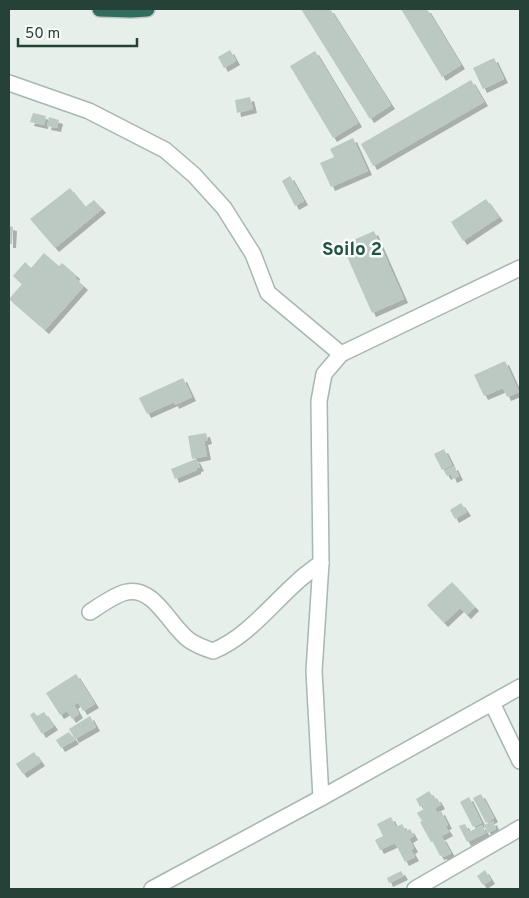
<svg xmlns="http://www.w3.org/2000/svg" width="529" height="898" viewBox="0 0 529 898" font-family="Overpass,sans-serif">
	<style>
		.building { fill: #bcc9c3; filter: url(#shadow) }
		.lines { fill: none; stroke-linecap: round; stroke-linejoin: round }
		.minor-casing { stroke: #a8b7b1; stroke-width: 18 }
		.highway-casing { stroke: #c2cac7; stroke-width: 18 }
		.minor { stroke: #fff; stroke-width: 15 }
		.highway { stroke: #326c5d; stroke-width: 15 }
		.labels { text-anchor: middle; dominant-baseline: central; stroke-width: 5; stroke-linejoin: round; paint-order: stroke }
		.quarter-label { font-size: 19px; font-weight: bold; fill: #215244; stroke: #f7fbf9 }
	</style>
	<defs>
		<filter id="shadow"><feDropShadow dx="4" dy="4" stdDeviation="0" flood-color="#0004"/></filter>
	</defs>
	<rect width="100%" height="100%" fill="#e6efea"/>
	<g class="building">
		<polygon points="301,9 330,9 391,105 370,119"/>
		<polygon points="401,9 427,9 461,65 442,77"/>
		<polygon points="230,50 236,61 224,68 218,57"/>
		<polygon points="315,51 358,123 333,138 290,66"/>
		<polygon points="494,58 504,79 483,89 473,68"/>
		<polygon points="471,80 484,102 373,166 361,144"/>
		<polygon points="250,97 253,109 237,113 235,100"/>
		<polygon points="33,113 46,116 44,125 30,122"/>
		<polygon points="49,117 59,120 57,128 47,126"/>
		<polygon points="353,138 368,171 331,187 320,163 334,157 330,149"/>
		<polygon points="290,176 304,201 295,206 282,181"/>
		<polygon points="70,188 85,207 94,200 102,209 55,248 30,219"/>
		<polygon points="486,199 499,217 463,241 451,222"/>
		<polygon points="9,226 13,227 12,244 9,244"/>
		<polygon points="374,231 404,299 372,313 342,245"/>
		<polygon points="44,253 59,266 62,263 76,275 75,278 84,286 45,330 9,299 22,284 13,276 25,262 31,268"/>
		<polygon points="505,361 519,392 507,397 503,388 484,396 474,375"/>
		<polygon points="183,378 192,397 175,405 174,402 147,414 139,398"/>
		<polygon points="206,433 208,440 204,441 207,456 192,459 188,436"/>
		<polygon points="444,449 452,465 442,470 434,454"/>
		<polygon points="196,459 200,467 197,468 197,470 175,479 171,469"/>
		<polygon points="454,466 459,476 453,479 451,474 447,476 444,471"/>
		<polygon points="461,503 467,512 455,519 450,510"/>
		<polygon points="452,582 475,607 467,615 460,608 444,623 427,605"/>
		<polygon points="76,674 95,704 83,711 78,702 74,705 79,714 72,719 67,711 60,715 46,693"/>
		<polygon points="34,712 37,716 44,712 54,726 42,734 30,715"/>
		<polygon points="90,716 96,727 75,739 69,729"/>
		<polygon points="69,732 75,740 61,748 56,740"/>
		<polygon points="34,752 41,762 23,774 16,764"/>
		<polygon points="429,791 434,799 437,798 441,805 435,808 437,813 441,811 448,825 445,826 449,832 431,842 420,822 422,821 417,813 424,809 423,805 420,807 416,799"/>
		<polygon points="481,794 494,818 486,823 473,798"/>
		<polygon points="469,797 482,823 473,827 460,802"/>
		<polygon points="391,817 396,827 402,824 406,831 410,829 414,836 409,839 414,848 411,850 415,857 405,862 395,843 380,850 375,840 383,836 377,824"/>
		<polygon points="493,821 496,829 488,833 484,825"/>
		<polygon points="465,824 469,832 482,825 486,833 467,842 459,826"/>
		<polygon points="442,837 451,853 444,857 443,855 440,856 433,842"/>
		<polygon points="485,870 491,880 483,885 477,876"/>
		<polygon points="401,871 404,876 389,883 387,878"/>
	</g>
	<g class="lines">
		<g class="minor-casing">
			<g id="minor">
				<polyline points="9,83 89,111 165,150 194,175 224,208 253,254 268,293 341,354"/>
				<path d="M 90,612 C 99,606 116,594 127,592 C 154,586 170,626 189,640 C 196,645 204,648 213,651 C 247,637 270,606 297,582 C 304,575 313,569 321,563"/>
				<polyline points="492,703 520,761"/>
				<polyline points="321,798 314,671 321,563 319,401 324,374 341,354 520,268"/>
				<polyline points="152,889 321,798 520,687"/>
				<polyline points="415,889 520,828"/>
			</g>
		</g>
		<g class="highway-casing">
			<polyline id="highway" points="100,9 131,10 147,9"/>
		</g>
		<use href="#minor" class="minor"/>
		<use href="#highway" class="highway"/>
	</g>
	<g class="labels">
		<g class="quarter-label">
			<text x="352" y="250">Soilo 2</text>
		</g>
	</g>
	<rect width="529" height="898" fill="none" stroke="#254138" stroke-width="20"/>
	<path d="M18 38v8h119v-8" fill="none" stroke="#254138" stroke-width="2.5"/>
	<text x="25" y="38" font-size="15" fill="#254138" stroke="#f7fbf9" stroke-width="4" paint-order="stroke">50 m</text>
</svg>
